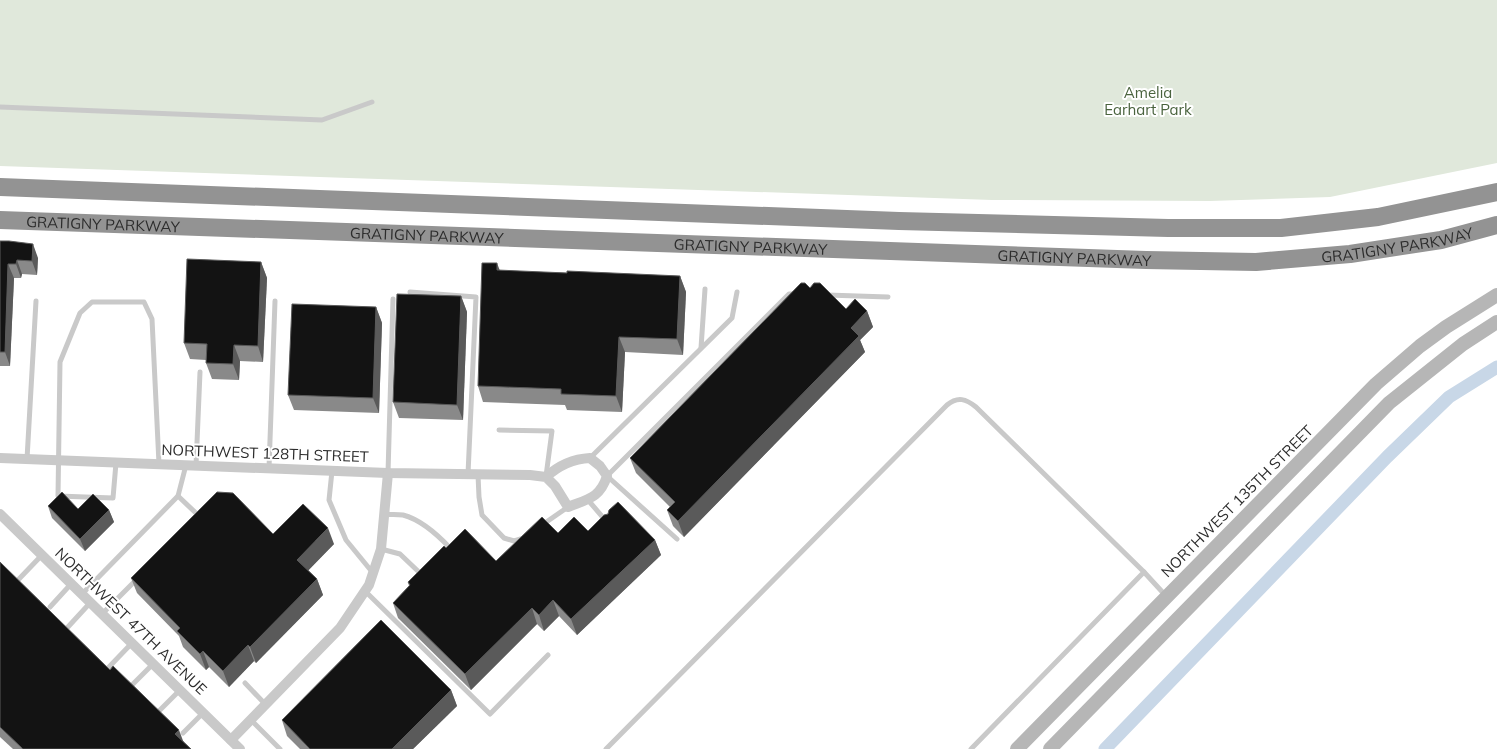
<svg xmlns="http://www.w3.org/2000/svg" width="1497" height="749" viewBox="0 0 1497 749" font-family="Mulish,sans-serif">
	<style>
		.green { fill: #e0e8db }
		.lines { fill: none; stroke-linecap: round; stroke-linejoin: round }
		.canal { stroke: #c8d7e7; stroke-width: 13 }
		.service { stroke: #c9c9c9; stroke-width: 5 }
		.minor { stroke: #c9c9c9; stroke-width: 10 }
		.secondary { stroke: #b6b6b6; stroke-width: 14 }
		.motorway { stroke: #939393; stroke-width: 18 }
		.wall { fill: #898989 }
		.shaded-wall { fill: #5a5a5a }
		.building { fill: #131313; stroke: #5a5a5a }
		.labels { text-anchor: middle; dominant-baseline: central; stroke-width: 4; stroke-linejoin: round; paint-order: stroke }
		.park-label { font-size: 15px; fill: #4a633e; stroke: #fff }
		.street-label { font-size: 15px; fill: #2c2c2c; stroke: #fff }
	</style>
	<rect width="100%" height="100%" fill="#fff"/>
	<polygon class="green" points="0,0 1497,0 1497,163 1330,197 1210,201 992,200 0,166"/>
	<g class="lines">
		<polyline class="canal" points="1105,749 1387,457 1449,397 1497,367"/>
		<g class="service">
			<polyline points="0,107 322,120 372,102"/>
			<polyline points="410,292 476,297 468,474"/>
			<polyline points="827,295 888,297"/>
			<polyline points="701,348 705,289"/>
			<polyline points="499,430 552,431 546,476"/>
			<polyline points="590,458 732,318 737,292"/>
			<polyline points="27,459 36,301"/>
			<polyline points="116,463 113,498 58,496 60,362 80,313 92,302 144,302 152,319 159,464"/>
			<polyline points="196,466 200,372"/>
			<polyline points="269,468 275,301"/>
			<polyline points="332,471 329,500 346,540 373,573"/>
			<polyline points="388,473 393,299"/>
			<polyline points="478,475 479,497 482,515 504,538 514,541 524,538"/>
			<polyline points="178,496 186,465"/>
			<polyline points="588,500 606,521"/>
			<path d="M 384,514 C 390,515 397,514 403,515 C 422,520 438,535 451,549"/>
			<polyline points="542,525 568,507"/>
			<polyline points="677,539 607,476 789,294 797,294"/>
			<polyline points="381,549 400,554 422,575"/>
			<polyline points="1144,572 1166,596"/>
			<polyline points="18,580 42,555"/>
			<polyline points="365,591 490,714 548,655"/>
			<polyline points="82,594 178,496 199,516 197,518"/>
			<polyline points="50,607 71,584"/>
			<polyline points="102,614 138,578"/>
			<polyline points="67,628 90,603"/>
			<polyline points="108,668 132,643"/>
			<polyline points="245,683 266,705"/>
			<polyline points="132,685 153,664"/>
			<polyline points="160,710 180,690"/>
			<polyline points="251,720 280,749"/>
			<polyline points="183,733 203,713"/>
			<path d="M 606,749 L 947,405 C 958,396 966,399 976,407 L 1144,572 L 971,749"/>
		</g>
		<g class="minor">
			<path d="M 0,458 L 388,473 L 530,475 L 546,477 C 559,465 572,459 590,458 L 600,466 L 607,476 C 600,498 588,499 568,507 L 555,486 L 546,477"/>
			<polyline points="0,514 240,749"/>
			<polyline points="231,740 340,628 369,585 381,549 388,473"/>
		</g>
		<g class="secondary">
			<polyline points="1017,749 1376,384 1420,346 1446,327 1497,295"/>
			<polyline points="1050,749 1389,403 1463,344 1497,322"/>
		</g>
		<g class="motorway">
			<polyline points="0,187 899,221 1168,228 1281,228 1378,217 1497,192"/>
			<path id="s1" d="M 0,220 L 1146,260 L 1256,262 L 1350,254 L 1441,240 L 1497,225"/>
		</g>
	</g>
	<g class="wall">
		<polygon points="0,241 38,258 37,275 22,274 21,278 14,278 10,366 0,366"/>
		<polygon points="261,262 267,278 263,362 240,361 239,380 212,379 206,363 206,360 190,359 184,343"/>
		<polygon points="500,271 680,276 686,292 683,355 625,352 622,412 567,410 565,405 483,402 478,386"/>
		<polygon points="810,288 846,309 867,311 873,327 860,340 865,352 684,537 673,526 667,510 670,507 636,473 630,458"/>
		<polygon points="461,296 467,312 463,420 399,418 393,402"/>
		<polygon points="376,307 382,323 379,413 294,410 288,395"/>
		<polygon points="48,506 78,509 109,510 114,522 85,551 52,518"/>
		<polygon points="588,531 655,540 661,555 577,635 559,616 544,631 537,624 471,690 398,618 393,603 409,586 408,582 446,548 496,561 558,533"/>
		<polygon points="273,534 334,544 308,570 317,579 323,595 256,663 254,661 229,687 209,667 206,670 183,647 179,636 137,593 131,578"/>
		<polygon points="0,562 184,742 191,749 13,749 0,737"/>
		<polygon points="451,690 457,706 413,749 300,749 287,736 282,720"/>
	</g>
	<g class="shaded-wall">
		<polygon points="33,244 38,258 37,275 32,261"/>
		<polygon points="17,260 22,274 21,278 16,264"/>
		<polygon points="261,262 267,278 263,362 258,346"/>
		<polygon points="497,263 503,279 497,270"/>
		<polygon points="8,264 14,278 10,366 5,352"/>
		<polygon points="680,276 686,292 683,355 677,339"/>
		<polygon points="461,296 467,312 463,420 457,405"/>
		<polygon points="376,307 382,323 379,413 373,398"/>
		<polygon points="867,311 873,327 860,340 865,352 684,537 678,521 851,328"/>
		<polygon points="619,337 625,352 622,412 616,396"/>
		<polygon points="234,345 240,361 239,380 233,364"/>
		<polygon points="109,510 114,522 85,551 80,539"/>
		<polygon points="328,528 334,544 303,576 297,560"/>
		<polygon points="655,540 661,555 577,635 571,619"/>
		<polygon points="317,579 323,595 256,663 250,647"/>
		<polygon points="553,600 559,616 544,631 539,615"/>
		<polygon points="532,608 537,624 471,690 465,674"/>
		<polygon points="248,645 254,661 229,687 223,671"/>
		<polygon points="203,651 209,667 206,670 200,654"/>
		<polygon points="451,690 457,706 413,749 392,749"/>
		<polygon points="179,730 185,746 175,734"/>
	</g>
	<g class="building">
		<polygon points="0,241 9,241 33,244 32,261 17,260 16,264 8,264 5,352 0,352"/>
		<polygon points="187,259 261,262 258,346 234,345 233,364 206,363 207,344 184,343"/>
		<polygon points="482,263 497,263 497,270 567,273 567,271 680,276 677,339 619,337 616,396 561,394 561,389 478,386"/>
		<polygon points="801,283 805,283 810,288 814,283 820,283 846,309 855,299 867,311 851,328 859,336 678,521 667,510 675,502 630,458"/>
		<polygon points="397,294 461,296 457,405 393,402"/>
		<polygon points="292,304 376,307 373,398 288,395"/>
		<polygon points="62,492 78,509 93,494 109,510 80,539 48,506"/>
		<polygon points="217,492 233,493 273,534 303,504 328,528 297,560 317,579 250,647 248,645 223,671 203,651 200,654 177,631 180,628 131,578"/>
		<polygon points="618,502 655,540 571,619 553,600 539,615 532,608 465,674 393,603 410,585 408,582 444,546 446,548 465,529 496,561 542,517 558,533 574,517 588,531 604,515 608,514 609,510"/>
		<polygon points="0,562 110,670 113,666 179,730 175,734 191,749 23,749 0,727"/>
		<polygon points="381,620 451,690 392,749 310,749 282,720"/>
	</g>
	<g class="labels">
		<g class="park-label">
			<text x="1148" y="92">Amelia<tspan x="1148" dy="17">Earhart Park</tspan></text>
		</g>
		<g class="street-label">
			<text stroke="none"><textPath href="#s1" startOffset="103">GRATIGNY PARKWAY</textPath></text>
			<text stroke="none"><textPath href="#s1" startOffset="427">GRATIGNY PARKWAY</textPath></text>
			<text stroke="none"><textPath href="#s1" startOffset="1399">GRATIGNY PARKWAY</textPath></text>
			<text stroke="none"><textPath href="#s1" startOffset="751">GRATIGNY PARKWAY</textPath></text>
			<text stroke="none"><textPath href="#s1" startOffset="1075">GRATIGNY PARKWAY</textPath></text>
			<text transform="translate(265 453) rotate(2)">NORTHWEST 128TH STREET</text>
			<text transform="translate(1237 501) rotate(-45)">NORTHWEST 135TH STREET</text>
			<text transform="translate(131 621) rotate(44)">NORTHWEST 47TH AVENUE</text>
		</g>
	</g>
</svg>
